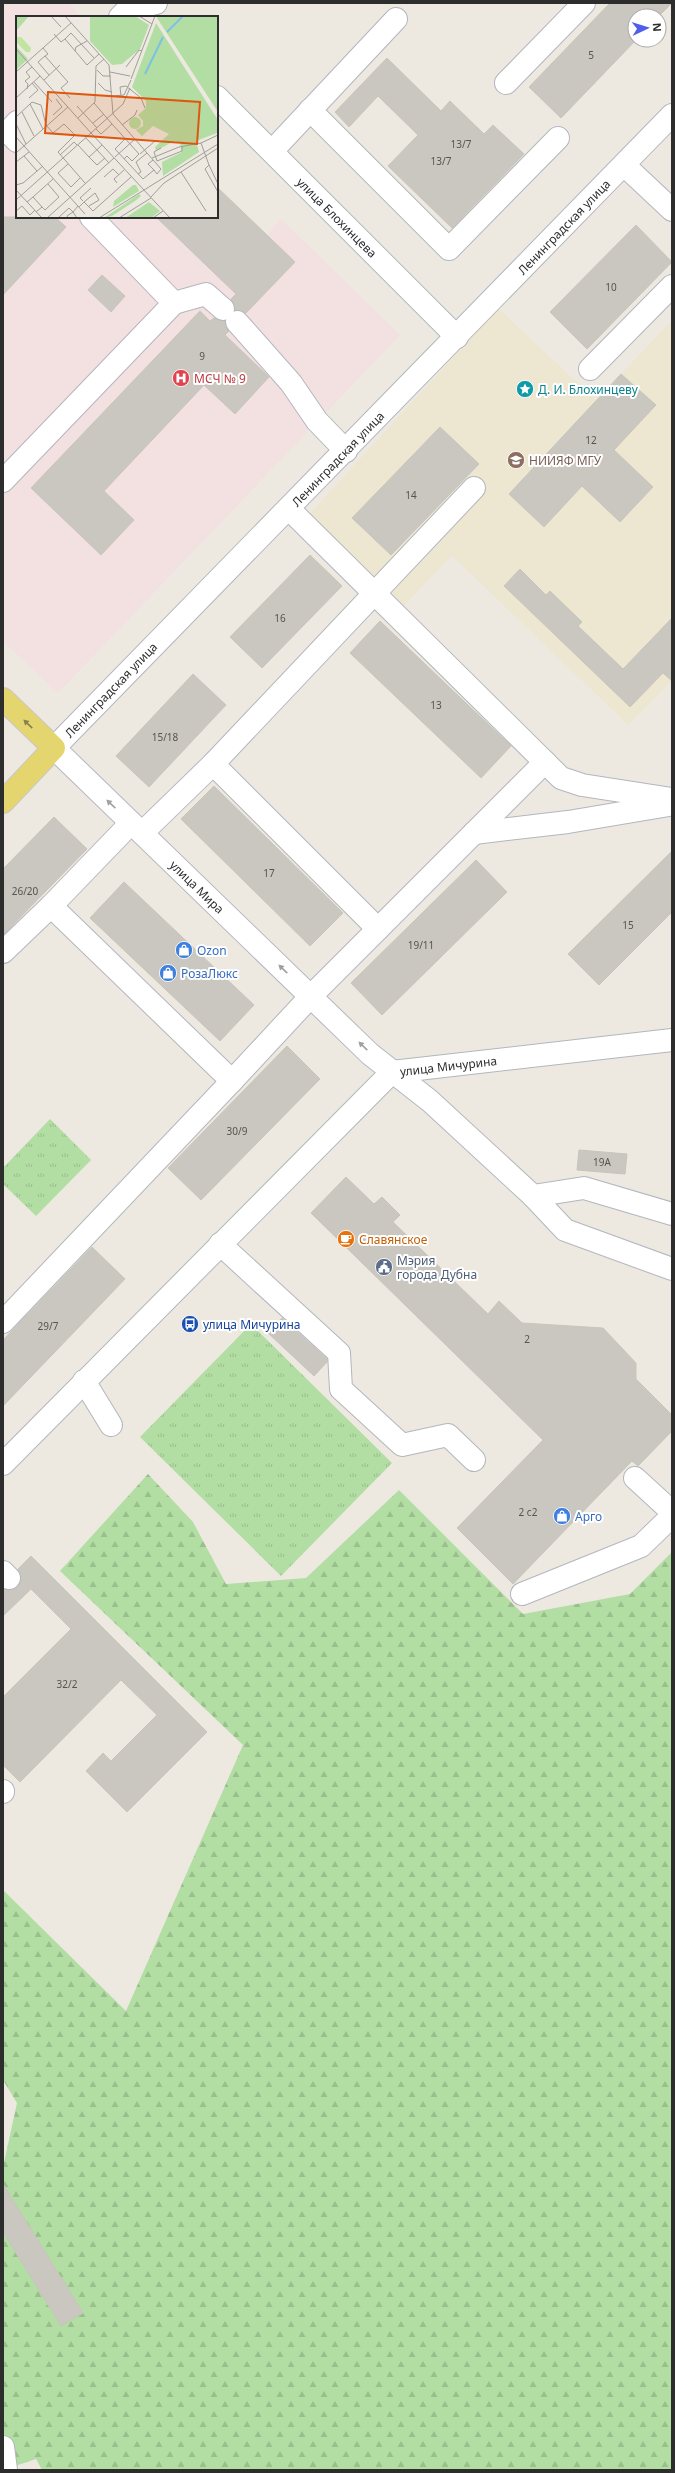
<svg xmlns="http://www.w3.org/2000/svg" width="675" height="2473" font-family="'Noto Sans',sans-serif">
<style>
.education{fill:#ede7d2}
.medical{fill:#f3e0e0}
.forest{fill:url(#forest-firs)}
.park{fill:url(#park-tufts)}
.building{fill:#c9c7bf;stroke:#c9c5ba}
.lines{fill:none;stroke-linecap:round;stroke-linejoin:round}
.minor-casing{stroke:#b4b6bf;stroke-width:24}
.major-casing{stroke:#c8c8c8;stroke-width:24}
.minor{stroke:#fff;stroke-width:22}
.major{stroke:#e5d56e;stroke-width:22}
.oneway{fill:#89814e}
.oneway2{fill:#a0a0a0}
.labels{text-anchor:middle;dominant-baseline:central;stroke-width:4;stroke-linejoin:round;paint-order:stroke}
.number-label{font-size:10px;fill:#545452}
.street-label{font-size:12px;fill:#2d2d2d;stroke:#fff}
.health-label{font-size:12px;fill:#be3a42;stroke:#fff;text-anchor:start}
.culture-label{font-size:12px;fill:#0d838f;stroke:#fff;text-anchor:start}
.education-label{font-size:12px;fill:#785e54;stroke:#fff;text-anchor:start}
.shop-label{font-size:12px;fill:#366cbe;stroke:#fff;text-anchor:start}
.food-label{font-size:12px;fill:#c56008;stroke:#fff;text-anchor:start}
.service-label{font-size:12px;fill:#4e5e75;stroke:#fff;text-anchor:start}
.transit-label{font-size:12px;fill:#164399;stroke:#fff;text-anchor:start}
.inset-river{fill:none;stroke:#7ec0e5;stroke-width:2}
.inset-road{fill:none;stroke:#a09e99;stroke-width:1}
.view{fill:#df570e;fill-opacity:0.15;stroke:#df570e;stroke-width:2}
.inset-edge{fill:none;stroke:#2d2d2d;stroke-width:2}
</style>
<defs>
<pattern id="forest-firs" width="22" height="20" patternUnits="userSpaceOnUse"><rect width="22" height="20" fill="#b2dea3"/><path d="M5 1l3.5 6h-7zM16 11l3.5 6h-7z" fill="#99bf8d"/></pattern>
<pattern id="park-tufts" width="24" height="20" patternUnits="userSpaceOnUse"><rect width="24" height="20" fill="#b2dea3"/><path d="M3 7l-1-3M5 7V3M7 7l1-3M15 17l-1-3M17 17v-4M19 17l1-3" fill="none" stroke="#99bf8d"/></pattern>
</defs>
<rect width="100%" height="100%" fill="#ede9e1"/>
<path class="education" d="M498 308 596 400 672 320V681L628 725 452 556 400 610 305 519Z"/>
<path class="medical" d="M3 3H68L82 17H17V217H217L267 235 281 219 400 335 58 693 3 641Z"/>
<path class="forest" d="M148 1474 193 1522 226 1584 306 1578 399 1490 523 1614 630 1594 672 1552V2470H42L36 2459 3 2470V2167L17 2103 3 2080V1890L126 2011 243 1745 60 1571Z"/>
<path class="park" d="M50 1119 91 1160 36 1216 3 1184V1168Z
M251 1324 392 1463 281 1576 140 1437Z"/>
<path class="building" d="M610 3H672L659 16H635L636 40 561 118 529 87Z
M387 58 441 111 450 101 484 134 493 125 524 154 452 228 388 166 418 135 378 96 349 127 335 112Z
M217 187 295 262 246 313 235 310 231 299 236 294 156 217H217Z
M3 217H55L66 227 3 295Z
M636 225 672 262 587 349 550 312Z
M102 275 125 296 111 312 88 290Z
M200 311 210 321 214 318 225 321 229 331 225 335 269 377 235 414 204 385 104 491 134 520 101 555 31 488Z
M621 374 656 405 614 450 653 487 620 522 582 486 544 527 509 494Z
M440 427 479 464 391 555 352 518Z
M310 555 342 586 262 668 230 637Z
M520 569 546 595 550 591 582 622 578 626 623 669 672 618V681L663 673 630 707 504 586Z
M380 621 511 746 481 778 350 653Z
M193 674 226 705 149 787 116 756Z
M214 786 343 913 310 946 181 819Z
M54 817 87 849 3 935V869Z
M672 851V912L599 985 568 954Z
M476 860 507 892 382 1015 351 983Z
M124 882 254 1005 220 1041 90 918Z
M287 1046 320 1079 201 1200 168 1168Z
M579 1150 627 1154 625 1174 577 1170Z
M346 1177 374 1204 382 1197 400 1215 393 1222 488 1314 499 1301 522 1323 603 1328 636 1363V1379L672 1415V1431L638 1466 632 1461 513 1584 457 1528 543 1440 311 1213Z
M92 1247 125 1279 3 1406V1340Z
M282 1318 327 1359V1362L314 1376 268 1333Z
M31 1556 207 1732 127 1812 86 1771 103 1753 111 1761 157 1715 121 1680 20 1782 3 1765V1697L71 1629 31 1589 3 1616V1589L12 1590 18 1587 21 1575 18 1569Z
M3 2184 83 2313 61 2326 3 2232Z"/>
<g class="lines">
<defs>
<g id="minor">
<path d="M120 17 127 10 156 3"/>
<path d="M506 83 584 3"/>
<path id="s1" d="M217 97 457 337"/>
<path d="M310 110 449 249 558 138"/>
<path id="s2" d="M672 115 54 748 370 1054 430 1101 533 1196 565 1230 672 1269"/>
<path d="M17 122 8 132 17 141"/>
<path d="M273 150 396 19"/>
<path d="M624 165 672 210"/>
<path d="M174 303 206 294 223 309"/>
<path d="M237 322 291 383 317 421 346 451"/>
<path d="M590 369 672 286"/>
<path d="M3 481 174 303 91 217"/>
<path d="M289 509 561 778 582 785 672 799"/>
<path d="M213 764 378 929"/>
<path d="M142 833 213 764 474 488"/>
<path d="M474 833 568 822 669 805"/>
<path d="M3 952 51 906"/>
<path d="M232 1081 311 996 545 762"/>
<path d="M533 1196 584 1188 672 1214"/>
<path d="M220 1244 339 1353 341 1389 402 1445 448 1435 474 1460"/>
<path d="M3 1322 232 1081 51 906 131 823"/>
<path d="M84 1381 111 1425"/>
<path id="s3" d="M3 1464 392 1072 672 1040"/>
<path d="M635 1478 672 1512"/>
<path d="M3 1572 9 1578"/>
<path d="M522 1594 641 1546 672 1516"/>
<path d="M3 1791V1792"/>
<path d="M3 2447 6 2470"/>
</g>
<path id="major" d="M3 699 54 748 3 802"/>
</defs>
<use href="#minor" class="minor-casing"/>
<use href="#major" class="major-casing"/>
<use href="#minor" class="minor"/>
<use href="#major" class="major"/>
</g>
<defs><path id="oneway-solid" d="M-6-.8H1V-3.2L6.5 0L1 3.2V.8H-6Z"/></defs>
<use class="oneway" href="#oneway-solid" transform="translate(28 724) rotate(-136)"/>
<g class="oneway2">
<use href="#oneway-solid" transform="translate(111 804) rotate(-137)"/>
<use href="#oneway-solid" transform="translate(283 969) rotate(-136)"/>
<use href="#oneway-solid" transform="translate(363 1046) rotate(-136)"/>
</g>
<defs>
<symbol id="hospital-disc" viewBox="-11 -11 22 22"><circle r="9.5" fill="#e0444e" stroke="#fff"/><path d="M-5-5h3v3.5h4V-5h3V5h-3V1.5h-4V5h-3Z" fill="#fff"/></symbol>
<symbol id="sight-disc" viewBox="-11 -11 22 22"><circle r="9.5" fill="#0f9aa8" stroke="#fff"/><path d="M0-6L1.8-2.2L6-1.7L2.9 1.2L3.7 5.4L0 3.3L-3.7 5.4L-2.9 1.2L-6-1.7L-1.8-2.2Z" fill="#fff"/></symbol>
<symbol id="university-disc" viewBox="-11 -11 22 22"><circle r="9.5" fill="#8d6e63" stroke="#fff"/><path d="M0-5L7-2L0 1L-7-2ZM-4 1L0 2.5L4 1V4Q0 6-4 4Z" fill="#fff"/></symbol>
<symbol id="shop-disc" viewBox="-11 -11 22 22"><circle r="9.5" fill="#3f7fe0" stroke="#fff"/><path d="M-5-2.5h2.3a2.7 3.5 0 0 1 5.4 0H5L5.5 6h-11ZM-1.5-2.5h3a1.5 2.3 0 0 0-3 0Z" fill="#fff"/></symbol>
<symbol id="cafe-disc" viewBox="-11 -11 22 22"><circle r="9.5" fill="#e8710a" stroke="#fff"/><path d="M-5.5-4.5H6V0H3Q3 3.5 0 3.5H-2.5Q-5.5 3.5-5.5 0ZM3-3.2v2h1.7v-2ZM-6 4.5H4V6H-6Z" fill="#fff"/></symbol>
<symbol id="civic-disc" viewBox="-11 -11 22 22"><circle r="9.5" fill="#5c6f8a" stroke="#fff"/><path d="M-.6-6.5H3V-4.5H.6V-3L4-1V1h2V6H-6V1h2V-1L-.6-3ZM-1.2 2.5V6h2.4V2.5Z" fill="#fff"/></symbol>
<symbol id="bus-disc" viewBox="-11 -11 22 22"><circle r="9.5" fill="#1a4fb4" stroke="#fff"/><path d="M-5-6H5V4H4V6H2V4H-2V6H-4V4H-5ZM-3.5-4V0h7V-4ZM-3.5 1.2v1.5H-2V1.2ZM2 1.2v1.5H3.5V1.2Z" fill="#fff"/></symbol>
</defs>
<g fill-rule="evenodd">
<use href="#hospital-disc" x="171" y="368" width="20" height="20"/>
<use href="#sight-disc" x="515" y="379" width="20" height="20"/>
<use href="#university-disc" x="506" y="450" width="20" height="20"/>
<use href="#shop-disc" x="174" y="940" width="20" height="20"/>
<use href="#shop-disc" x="158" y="963" width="20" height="20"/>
<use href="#cafe-disc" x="336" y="1229" width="20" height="20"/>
<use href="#civic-disc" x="374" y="1257" width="20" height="20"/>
<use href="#bus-disc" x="180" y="1314" width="20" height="20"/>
<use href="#shop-disc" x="552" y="1506" width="20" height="20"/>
</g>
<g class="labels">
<g class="number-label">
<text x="591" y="55">5</text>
<text x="461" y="144">13/7</text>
<text x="441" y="161">13/7</text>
<text x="611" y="287">10</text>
<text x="202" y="356">9</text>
<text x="591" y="440">12</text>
<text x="411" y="495">14</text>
<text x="280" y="618">16</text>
<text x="436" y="705">13</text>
<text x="165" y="737">15/18</text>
<text x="269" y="873">17</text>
<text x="25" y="891">26/20</text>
<text x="628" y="925">15</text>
<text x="421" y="945">19/11</text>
<text x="237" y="1131">30/9</text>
<text x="602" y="1162">19А</text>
<text x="48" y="1326">29/7</text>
<text x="527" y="1339">2</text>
<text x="528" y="1512">2 с2</text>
<text x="67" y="1684">32/2</text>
</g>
<g class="street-label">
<text stroke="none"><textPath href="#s1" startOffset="170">улица Блохинцева</textPath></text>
<text transform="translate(564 227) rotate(-46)">Ленинградская улица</text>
<text transform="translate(338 459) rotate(-46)">Ленинградская улица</text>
<text transform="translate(111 690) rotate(-46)">Ленинградская улица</text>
<text stroke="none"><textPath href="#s2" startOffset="1084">улица Мира</textPath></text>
<text stroke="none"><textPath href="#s3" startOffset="609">улица Мичурина</textPath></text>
</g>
<g class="health-label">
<text x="194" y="378">МСЧ № 9</text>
</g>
<g class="culture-label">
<text x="538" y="389">Д. И. Блохинцеву</text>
</g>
<g class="education-label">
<text x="529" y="460">НИИЯФ МГУ</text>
</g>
<g class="shop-label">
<text x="197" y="950">Ozon</text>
<text x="181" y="973">РозаЛюкс</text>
<text x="575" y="1516">Арго</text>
</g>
<g class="food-label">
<text x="359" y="1239">Славянское</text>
</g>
<g class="service-label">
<text x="397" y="1260">Мэрия<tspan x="397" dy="14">города Дубна</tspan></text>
</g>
<g class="transit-label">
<text x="203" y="1324">улица Мичурина</text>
</g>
</g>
<g transform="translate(16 16)">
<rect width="202" height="202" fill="#ede9e1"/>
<path d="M74 0H119L133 9 124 33 106 48 96 49 74 25ZM142 0H202V96L141 2ZM140 7 202 104 201 117 180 125 183 136 147 160 146 146 166 136 164 127 158 125 140 135 139 131 153 118 137 110 126 120 120 114 127 110V105L122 99 130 92V85L116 71ZM117 169H120L123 175 97 191 98 185ZM123 178 125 180 119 185 96 200 88 202ZM133 186 144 195 135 202H109Z" fill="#b2dea3"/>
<path d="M0 0H13L0 15ZM0 30 12 43 0 54ZM113 107a6 6 0 1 1 12 0a6 6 0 1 1-12 0Z" fill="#b2dea3"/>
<path d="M0 21H5L15 32 14 36H10L0 26Z" fill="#c1e4a0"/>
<path class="inset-river" d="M151 16 167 0M129 58 147 21"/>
<path class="inset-road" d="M35 0 45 11M49 0 93 49 97 98 145 153 141 158 138 154M123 0 136 8M38 18 45 26 49 23 71 49 83 38M49 23 55 17 78 42M27 32 32 38 29 40 52 66 45 72 54 82M0 33 75 117 107 88 114 72M59 35 60 31 71 25M29 40 22 46 33 59M110 51 123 34 126 35M81 54 87 60H95M0 56 55 7M94 56 114 60M115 63 139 0M28 64 44 49M18 66 36 86M82 67 89 74 96 76M11 73 12 68 9 65 14 61 10 56 16 51M96 80 108 79 115 64M105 80 104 71 110 70 125 82 129 92M0 82 24 60M13 82 22 74 16 67M78 87 96 108M61 90 81 112M6 96 18 120M37 99 46 91 40 83M0 101 14 88M62 102 79 86 80 50 88 43M77 107 88 98M0 108 10 128M106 109 119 99 121 94M27 113 14 88 16 86 25 89 30 109 37 117 48 108 59 119 42 136 69 167M80 113 85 118 96 108 123 138 116 145 111 140 108 143M202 119 185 127 193 149 189 153 202 176M0 121 69 198M70 122 93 147M110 122 99 133 127 163 138 154 132 148 137 144M62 129 73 141 86 129M145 132 138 136 141 145 166 135V130M0 137 52 91M124 138 139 125M44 139 58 126 61 129M8 140 21 155M73 141 81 149 89 142M99 141 119 123M136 142 163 131 185 127M0 146 13 136M52 148 42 157 55 171 64 162M193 149 202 168M165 156 190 195M122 158 125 156 120 146 131 137M88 161 97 153 103 159M101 167 98 163 108 154M0 169 7 167 27 150M0 174 26 202M17 181 37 163M135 181 148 167 202 132M0 184 75 117 154 202M67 185 64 182 75 172M11 186 17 181 26 191 20 196M68 186 79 177 83 184 73 190M26 191 29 194 43 181 32 168M63 191 68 186 77 195 115 161M0 195 6 190 14 199 19 194M31 202 98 142M42 202 53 192 57 196 51 200 52 202M61 202 57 196 62 190M83 202 202 128M103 202 135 182M137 202 147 195"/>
<path class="view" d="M32 76 184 86 181 128 29 117Z"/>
<rect width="202" height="202" class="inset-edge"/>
</g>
<rect width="675" height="2473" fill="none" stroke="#2d2d2d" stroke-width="8"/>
<g transform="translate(647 28) rotate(86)"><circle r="19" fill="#ffffff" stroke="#ababab"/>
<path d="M0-3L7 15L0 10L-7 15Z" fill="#505feb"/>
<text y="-6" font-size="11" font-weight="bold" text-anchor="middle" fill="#2d2d2d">N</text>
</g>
</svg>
